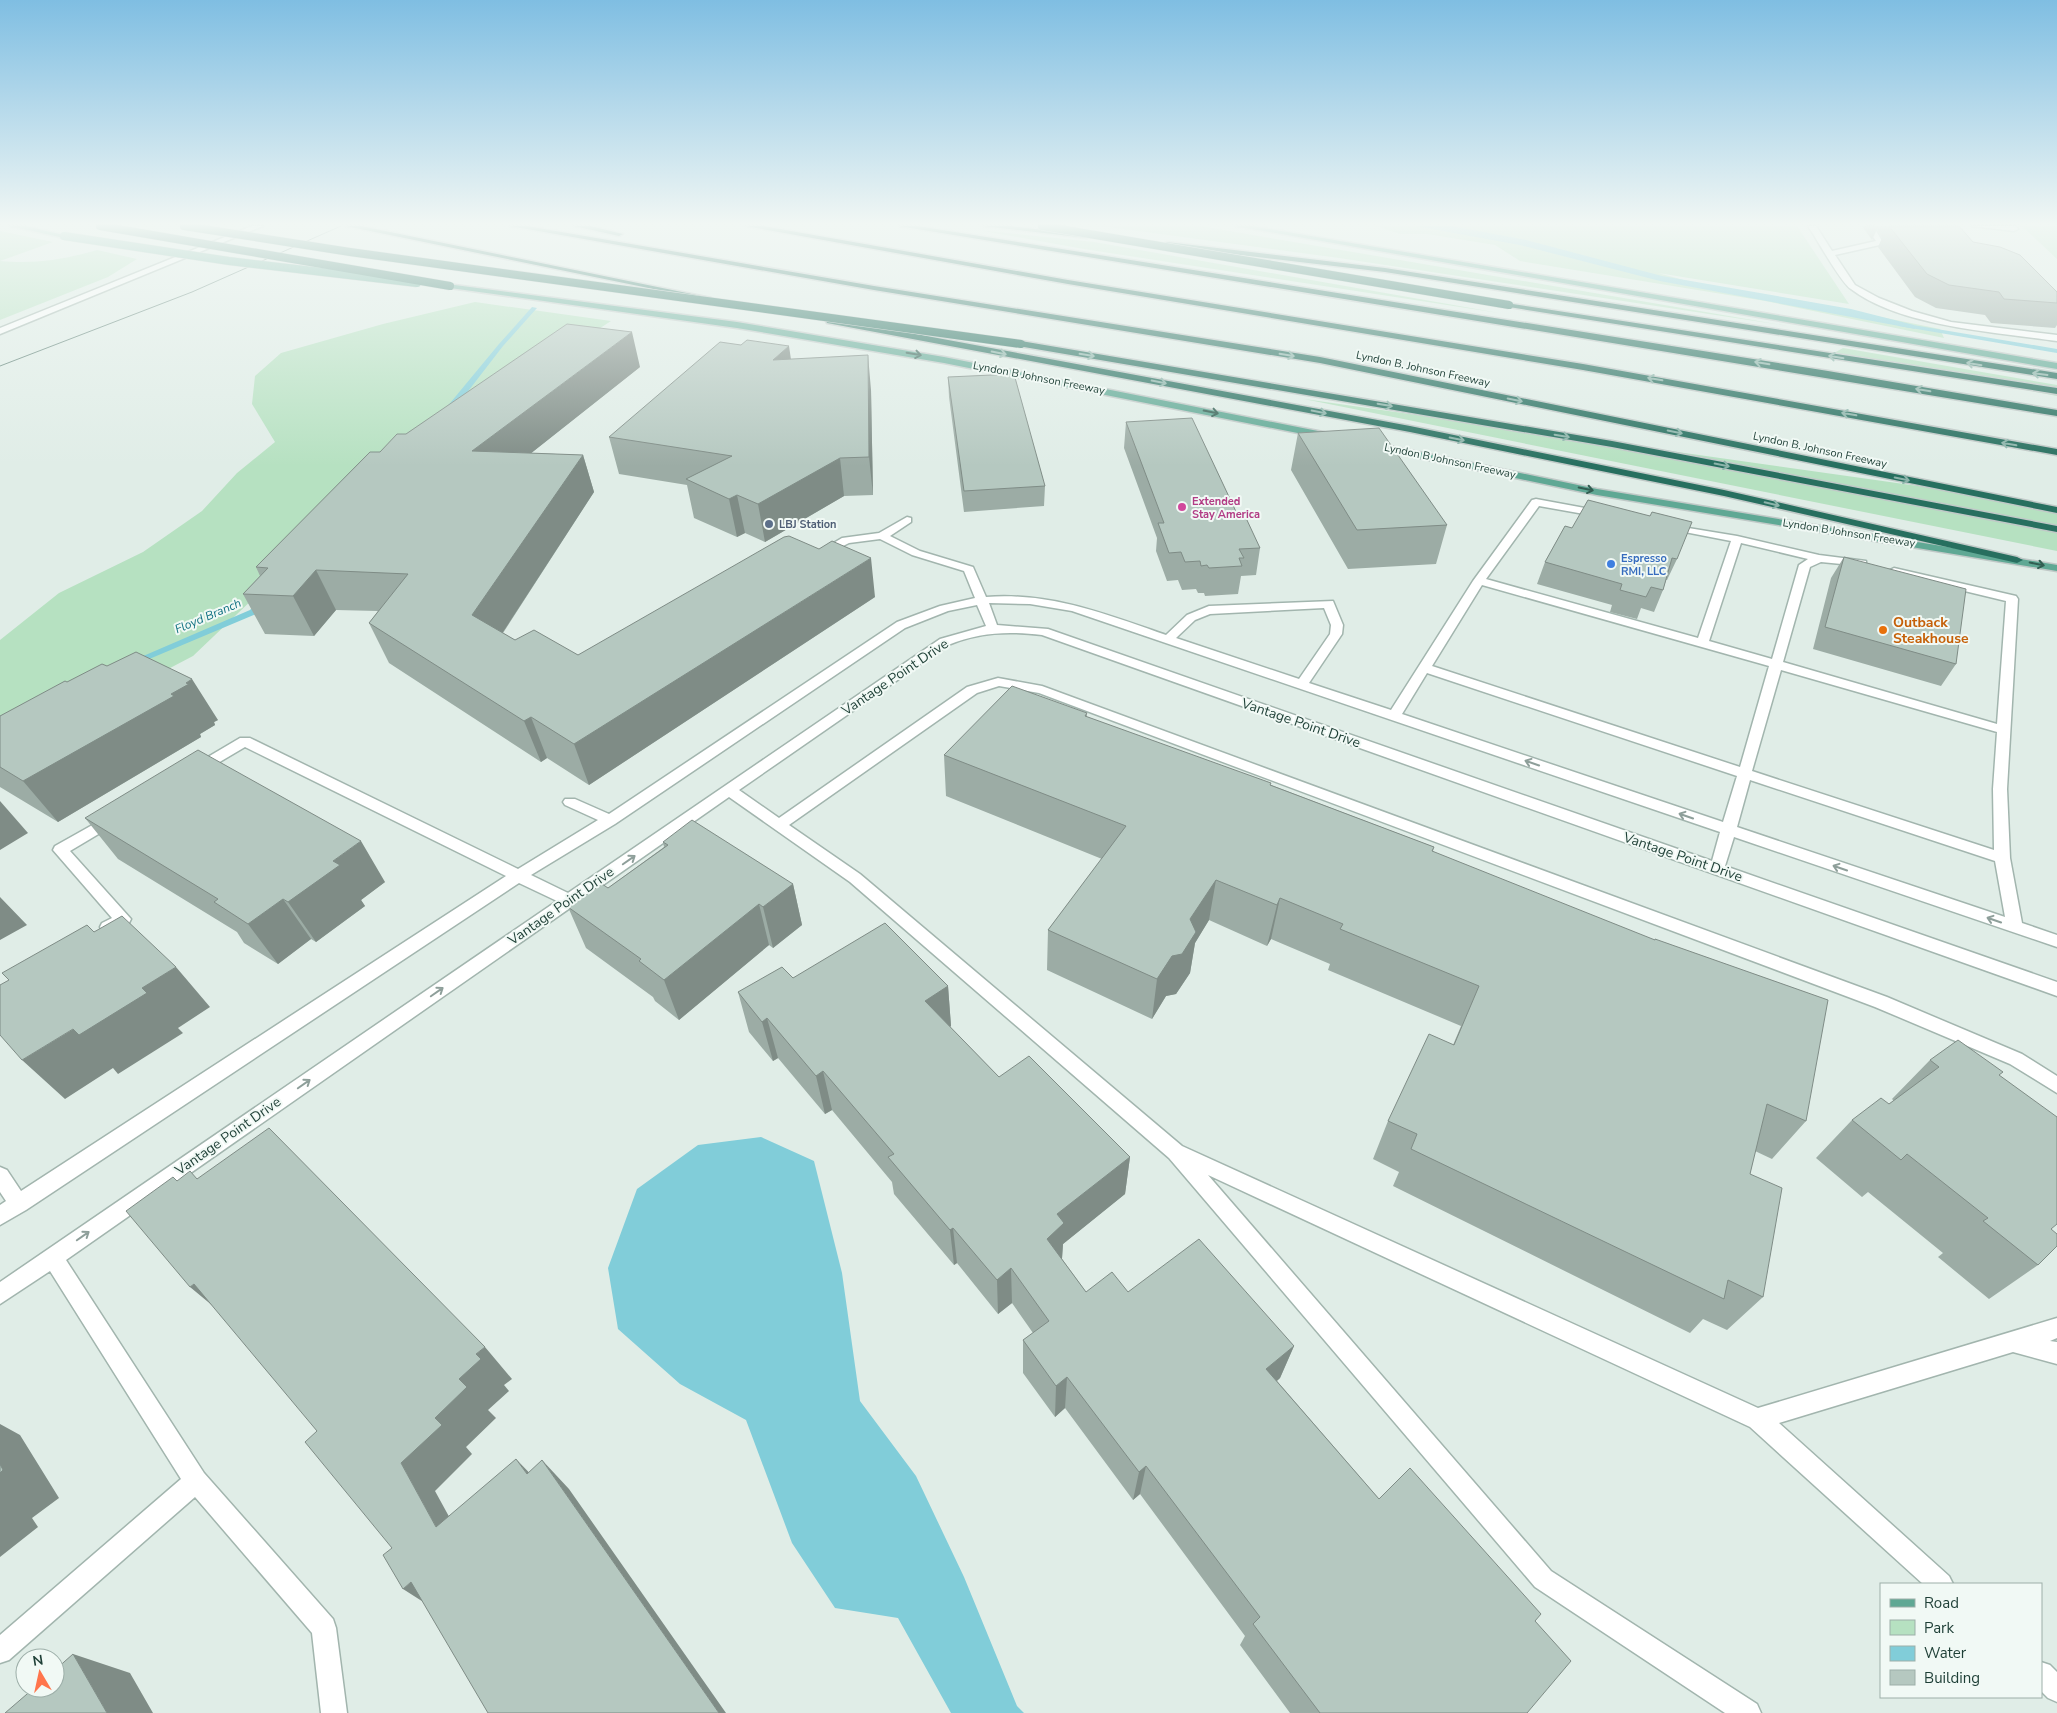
<svg xmlns="http://www.w3.org/2000/svg" width="2057" height="1713" font-family="'Nunito Sans',sans-serif">
<style>
.green{fill:#b6e1c1}
.water{fill:#81cdd9}
.lines{fill:none;stroke-linecap:round;stroke-linejoin:round}
.stream{fill:#81cdd9;fill-rule:evenodd}
.minor-casing{stroke:#a2b5ae;stroke-width:3}
.major-casing{stroke:#c0c9c7;stroke-width:3}
.highway-casing{stroke:#c0c9c7;stroke-width:3}
.minor{fill:#fff;fill-rule:evenodd}
.major{fill:#5fa894;fill-rule:evenodd}
.highway{fill:#276f5f;fill-rule:evenodd}
.tram{stroke:#597b71;stroke-width:1}
.major-bridge-casing{stroke:#c0c9c7;stroke-width:9;stroke-linecap:butt}
.highway-bridge-casing{stroke:#c0c9c7;stroke-width:9;stroke-linecap:butt}
.major-bridge{stroke:#5fa894;stroke-width:8}
.highway-bridge{stroke:#276f5f;stroke-width:8}
.wall{fill:#9caca5}
.shaded-wall{fill:#7f8c86}
.building{fill:#b5c8c0;stroke:#7f8c86}
.oneway{stroke:#8cb4aa}
.oneway2{stroke:#325e52}
.oneway3{stroke:#8e9f9a}
.hotel-dot{fill:#d1479c;stroke:#f1f9f5;stroke-width:2}
.service-dot{fill:#5c6f8a;stroke:#f1f9f5;stroke-width:2}
.shop-dot{fill:#3f7fe0;stroke:#f1f9f5;stroke-width:2}
.food-dot{fill:#e8710a;stroke:#f1f9f5;stroke-width:2}
.labels{text-anchor:middle;dominant-baseline:central;stroke-width:4;stroke-linejoin:round;paint-order:stroke}
.far-street-label{font-size:11px;fill:#1e3f36;stroke:#f1f9f5}
.far-hotel-label{font-size:11px;font-weight:bold;fill:#b23c85;stroke:#f1f9f5;text-anchor:start}
.far-service-label{font-size:11px;font-weight:bold;fill:#4e5e75;stroke:#f1f9f5;text-anchor:start}
.far-shop-label{font-size:11px;font-weight:bold;fill:#366cbe;stroke:#f1f9f5;text-anchor:start}
.far-water-label{font-size:12px;font-style:italic;fill:#117182;stroke:#f1f9f5}
.food-label{font-size:14px;font-weight:bold;fill:#c56008;stroke:#f1f9f5;text-anchor:start}
.street-label{font-size:14px;fill:#1e3f36;stroke:#f1f9f5}
</style>
<rect width="100%" height="100%" fill="#e0ede7"/>
<path class="green" d="M1101 226H1200L1788 326 1339 258Z
M1376 226H1797L1849 304 1658 273 1717 289 1793 299 1940 329 1944 338 1765 301 1520 261 1495 245 1427 234H1400Z
M2022 226H2057V259Z
M978 230 1094 242 1499 313 1084 249Z
M0 231 53 242 0 261Z
M97 250 137 259 108 277 0 320V261C36 264 62 260 97 250Z
M475 302 611 321 400 459 193 656 0 757V640L59 593 143 552 202 511 237 473 275 442 252 404 255 376 281 353 383 324Z
M1843 348 2057 385V396L1834 353Z
M1304 399 1918 486 2057 510V551Z"/>
<path class="water" d="M1415 226H1452L1526 240 1662 276 1851 309 1914 325 1915 329 1660 281 1520 245Z
M761 1137 814 1161 842 1273 860 1401 916 1476 964 1577 1017 1706 1024 1713H951L898 1618 835 1608 792 1543 746 1420 680 1384 618 1329 608 1268 637 1189 698 1145Z"/>
<g class="lines">
<path class="stream" d="M532 307 537 308 503 346 452 412H446V408L499 344Z
M1901 323 2057 349V353L1899 326V324Z
M263 598 267 601 256 614 135 665 132 666 127 663 250 610 260 599Z"/>
<defs>
<path id="minor" d="M252 226H263L0 334V328Z
M1808 226H1816L1832 251 1876 241 1866 227 1873 226 1884 244 1835 255 1855 285 1879 298 1912 311 1951 322 2057 335V341C1996 332 1901 327 1851 289 1841 283 1817 239 1808 226Z
M1972 226H2015L2018 229 2014 231Z
M1536 499 1601 511 1606 514 1601 517 1539 506 1486 579 1698 638 1731 541 1664 528V524L1737 536 1819 555 1866 561V565L1862 566 1821 562 1810 567 1783 662 1997 724 2006 601 1890 573 1888 571 1894 568 2016 596 2018 599 2007 789 2010 858 2022 923 2057 935V947L1734 837 1725 866 2057 982V996L1042 635C1008 631 980 632 948 645L739 790 779 818 967 687 998 678 1042 686 1887 997 2022 1054 2057 1076V1093L2010 1064 1875 1007 1039 693 999 686 977 693 789 825 860 874 1182 1146 1758 1408 2057 1318V1338L2050 1341 2057 1342V1364L2013 1352 1779 1423 1949 1576 1953 1584H1923L1750 1427 1208 1175 1551 1571 1757 1704 1761 1713H1725L1535 1587 1169 1158 850 882 729 797 66 1260 204 1473 333 1619 336 1628 347 1713H321L312 1633 195 1497 9 1660 0 1663V1635L181 1479 50 1271 0 1304V1282L557 901 519 883 26 1210 0 1225V1205L6 1201 0 1192V1167L7 1170 21 1191 506 876 245 747 201 773H191L189 770 191 767 240 738H250L518 869 598 820 565 805 563 802 565 799H575L609 814 897 622 940 606 975 598 964 571 912 555 880 539 849 543 821 557 815 554 842 538 879 533 907 517 911 518V522L890 536 920 551 973 567 986 597C1050 592 1106 614 1166 635L1187 615 1209 606 1333 601 1343 625 1342 634 1309 683 1391 710 1473 581 1532 500ZM1741 543 1808 559 1799 565 1772 659 1709 641ZM1482 585 1769 666 1740 767 1432 666ZM989 603 1030 604 1072 611 1720 832 1712 861 1048 629 997 625ZM977 605 986 626 940 639 568 893 531 875 615 824 905 628 948 611ZM1324 608 1331 625 1330 634 1299 679 1176 638 1195 620 1210 614ZM1781 670 1997 732 1993 789 1994 850 1752 771ZM1427 673 1737 776 1723 822 1402 714ZM1750 780 1995 861 2005 917 1737 827Z
M112 814 117 815 119 819 117 823 70 851 131 919 129 923 108 933 102 931 100 927 102 923 112 918 53 850 55 846Z
M2041 1662 2050 1665 2057 1672V1702L2048 1698 2041 1691Z"/>
<path id="major" d="M10 226H25L68 236 64 238Z
M1235 226H1252L2057 363V369Z
M447 284 737 322 944 357 1328 433 1333 436 1328 439 944 363 737 328 450 288H447Z
M1375 443 1597 489 2057 565V571L1597 495 1371 448V444Z"/>
<path id="highway" d="M346 226H361L711 298 707 300Z
M510 226H527L874 286 1320 357 2057 507V513L1320 363 874 290Z
M574 226H590L623 234 619 236Z
M746 226H763L1068 280 1583 364 2057 449V455L1583 370 1068 284Z
M899 226H917L1828 371 2057 410V416Z
M983 226H1010L1091 236 1087 238Z
M1167 242 1385 268 2057 373V379L1385 272 1164 246 1163 244Z
M1506 303 2057 388V394L1509 307 1505 305Z
M830 318 1410 426 1724 490 2017 557 2023 560 2017 563 1724 496 1410 432 827 323 826 321Z
M1021 341 1612 441 2057 526V532L1612 447 1018 346V342Z"/>
</defs>
<use href="#minor" class="minor-casing"/>
<use href="#major" class="major-casing"/>
<use href="#highway" class="highway-casing"/>
<use href="#minor" class="minor"/>
<use href="#major" class="major"/>
<use href="#highway" class="highway"/>
<path class="tram" d="M0 366 192 292 341 226"/>
<defs>
<path id="major-bridge" d="M64 236 229 261 417 283"/>
<path id="highway-bridge" d="M100 226 450 286
M184 226 350 252 1021 344
M1042 226 1509 305"/>
</defs>
<use href="#major-bridge" class="major-bridge-casing"/>
<use href="#highway-bridge" class="highway-bridge-casing"/>
<use href="#major-bridge" class="major-bridge"/>
<use href="#highway-bridge" class="highway-bridge"/>
</g>
<path class="wall" d="M1859 226H1959L1973 242 2057 292V325L2055 328 1991 323 1985 315 1936 308 1915 297 1878 247 1882 238 1877 229 1872 240 1862 226Z
M791 359 871 390 873 495 844 496 765 542 745 533 737 537 694 518 687 485 619 474 609 437Z
M640 367 531 453 583 455 594 492 503 633 515 640 578 655 875 597 589 785 547 758 541 762 389 663 369 623 378 611 336 610 314 636 265 634 243 594 260 576 256 567 380 452 406 434Z
M948 377 1045 486 1044 506 964 512 949 397Z
M1126 422 1239 518 1260 548 1256 575 1241 576 1238 594 1205 596 1204 593H1198L1196 589 1182 590 1178 580 1167 581 1156 551 1157 538 1124 448Z
M1298 433 1447 525 1436 564 1348 569 1291 470Z
M1565 526 1677 559 1667 580H1666L1663 590 1654 612 1641 608 1637 619 1610 612 1612 605 1537 584 1545 562Z
M1844 557 1956 664 1941 686 1813 649 1831 578Z
M67 682 218 720 214 722 215 725 200 734 201 737 58 822 0 787V716Z
M1087 713V717L1271 785 1434 847 1433 851 1806 1121 1772 1159 1755 1151 1750 1174 1763 1297 1727 1330 1703 1319 1690 1333 1393 1186 1399 1172 1373 1159 1388 1121 1453 1045 1461 1026 1328 970 1330 964 1271 939 1267 946 1209 920 1195 943 1190 973 1176 994 1166 996 1152 1019 1047 970 1048 930 1102 859 946 796 944 755Z
M85 818 385 882 361 900 365 906 316 942 311 939 278 964 244 943 237 932 118 859Z
M663 842 793 884 802 925 773 948 769 945 679 1020 655 1001 653 997 586 948 568 907 608 888 664 847Z
M793 978 948 986 951 1026 950 1027 999 1077 1130 1157 1125 1194 1063 1244 1062 1259 1086 1292H1128L1294 1346 1280 1378 1277 1381 1379 1499 1535 1621 1527 1713H1290L1240 1645 1245 1636 1140 1494 1133 1500 1065 1408 1055 1417 1023 1373V1340L1033 1333 1012 1303 998 1314 957 1263 954 1265 894 1194 892 1182 832 1110 825 1114 778 1058 773 1061 749 1032 738 992Z
M1930 1060 1999 1075 2051 1229 2038 1265 1989 1299 1938 1257 1943 1253 1868 1192 1862 1197 1816 1158 1852 1120 1889 1104 1894 1101 1892 1099Z"/>
<path class="shaded-wall" d="M632 332 640 367 486 489 472 451Z
M789 346 794 380 773 360Z
M868 355 871 390 873 495 869 457Z
M583 455 594 492 488 655 472 615Z
M840 458 844 496 765 542 758 504Z
M737 495 745 533 737 537 729 499Z
M871 558 875 597 589 785 574 744Z
M316 570 336 610 314 636 293 596Z
M192 679 218 720 214 722 215 725 200 734 201 737 58 822 23 781 171 694 186 683Z
M531 717 547 758 541 762 524 721Z
M0 801 28 833 0 850Z
M361 841 385 882 361 900 365 906 316 942 288 902 333 861Z
M1216 880 1209 920 1195 943 1190 973 1176 994 1166 996 1152 1019 1157 979 1190 919Z
M793 884 802 925 773 948 763 907Z
M0 897 27 925 0 940Z
M1280 898 1271 939 1267 946 1277 905Z
M283 899 311 939 278 964 248 924Z
M759 904 769 945 679 1020 664 980Z
M176 967 210 1007 178 1028 183 1033 118 1074 113 1068 65 1099 22 1060Z
M948 986 951 1026 929 1041 925 1001Z
M767 1018 778 1058 773 1061 762 1022Z
M823 1071 832 1110 825 1114 816 1076Z
M1130 1157 1125 1194 1063 1244 1062 1258 1047 1274V1239L1057 1214Z
M953 1228 957 1263 954 1265 950 1230Z
M1011 1268 1012 1303 998 1314 997 1280Z
M194 1284 231 1321 190 1287Z
M1294 1346 1280 1378 1254 1400 1266 1369Z
M485 1347 512 1379 504 1385 509 1391 488 1410 496 1418 466 1447 472 1454 435 1491 469 1553 436 1527 401 1463 435 1418 459 1379 476 1354Z
M1067 1377 1065 1408 1055 1417 1056 1386Z
M0 1424 20 1435 59 1498 32 1518 38 1527 0 1557Z
M516 1459 543 1487 527 1474Z
M542 1460 569 1489 726 1713H719Z
M1146 1466 1140 1494 1133 1500 1139 1472Z
M411 1582 439 1612 403 1589Z
M73 1654 130 1673 153 1713H107Z"/>
<path class="building" d="M1889 226H1959L1973 242 2000 247 2020 255 2057 292V303L2004 299 1999 292 1949 285 1927 274Z
M567 324 632 332 472 451 583 455 472 615 515 640 534 630 578 655 784 537 789 536 819 549 832 541 871 558 574 744 531 717 524 721 369 623 408 574 316 570 293 596 243 594 268 568 256 567 370 452H380L397 434H406Z
M747 340 789 346 773 360 868 355 869 457 840 458 758 504 737 495 729 499 686 479 732 456 609 437 720 342 741 345Z
M1014 374 1045 486 964 491 948 377Z
M1192 418 1239 518H1246L1260 548 1239 549 1244 558H1239L1242 566 1209 568 1207 565 1201 566 1200 561 1185 562 1181 552 1169 553 1158 523H1164L1126 422Z
M1379 428 1447 525 1357 530 1298 433Z
M1588 500 1650 516 1652 512 1692 522 1677 559 1672 558 1663 590 1651 587 1646 597 1620 590 1622 584 1545 562 1565 526 1572 528Z
M1844 557 1966 589 1956 664 1825 627Z
M136 652 192 679 186 683 189 684 171 694 174 696 23 781 0 767V716L65 681 67 682 102 664 107 666Z
M1012 686 1087 713 1085 716 1271 783 1270 785 1434 847 1432 851 1655 940V939L1828 1000 1806 1121 1767 1104 1750 1174 1782 1188 1763 1297 1728 1280 1724 1299 1411 1149 1417 1134 1388 1121 1429 1034 1454 1045 1479 986 1340 929 1343 924 1280 898 1277 905 1216 880 1190 919 1196 932 1182 954 1172 956 1157 979 1048 930 1126 826 944 755Z
M198 750 361 841 333 861 340 865 288 902 283 899 248 924 214 902 218 899 85 818Z
M692 820 793 884 763 907 759 904 664 980 639 961 641 959 568 907 602 884 608 888 668 845 663 842Z
M122 916 176 967 142 988 147 993 79 1035 73 1029 22 1060 0 1035V985L9 980 2 973 87 925 94 932Z
M885 923 948 986 925 1001 999 1077 1029 1056 1130 1157 1057 1214 1064 1223 1047 1239 1086 1292 1112 1272 1128 1292 1199 1239 1294 1346 1266 1369 1379 1499 1410 1468 1541 1614 1535 1621 1571 1661 1527 1713H1320L1253 1624 1260 1617 1146 1466 1139 1472 1067 1377 1056 1386 1023 1340 1049 1321 1011 1268 997 1280 953 1228 950 1230 888 1157 894 1154 823 1071 816 1076 767 1018 762 1022 738 992 782 967 793 978Z
M1958 1040 2003 1072 1999 1075 2057 1117V1224L2051 1229 2057 1234V1246L2038 1265 1983 1221 1988 1218 1907 1154 1901 1160 1852 1120 1881 1098 1889 1104 1939 1067 1930 1060Z
M269 1128 485 1347 476 1354 481 1359 459 1379 467 1387 435 1418 442 1425 401 1463 436 1527 516 1459 527 1474 542 1460 719 1713H488L411 1582 403 1589 383 1555 392 1548 305 1442 317 1431 194 1284 190 1287 126 1211 173 1177 177 1181 190 1171 197 1179Z
M0 1464 3 1470 0 1473Z
M73 1654 107 1713H5L34 1688H55V1670Z"/>
<defs><path id="oneway-shaft" d="M-6 0H5M1.5-3L5.5 0L1.5 3" fill="none" stroke-width="1.6" stroke-linecap="round" stroke-linejoin="round" transform="scale(1.25)"/></defs>
<g class="oneway">
<use href="#oneway-shaft" transform="translate(999 353) rotate(11)"/>
<use href="#oneway-shaft" transform="translate(1087 355) rotate(9)"/>
<use href="#oneway-shaft" transform="translate(1287 355) rotate(9)"/>
<use href="#oneway-shaft" transform="translate(1836 357) rotate(-171)"/>
<use href="#oneway-shaft" transform="translate(1762 363) rotate(-171)"/>
<use href="#oneway-shaft" transform="translate(1974 364) rotate(-171)"/>
<use href="#oneway-shaft" transform="translate(2040 374) rotate(-173)"/>
<use href="#oneway-shaft" transform="translate(1655 379) rotate(-170)"/>
<use href="#oneway-shaft" transform="translate(1159 382) rotate(11)"/>
<use href="#oneway-shaft" transform="translate(1923 390) rotate(-170)"/>
<use href="#oneway-shaft" transform="translate(1515 400) rotate(12)"/>
<use href="#oneway-shaft" transform="translate(1385 405) rotate(10)"/>
<use href="#oneway-shaft" transform="translate(1319 412) rotate(11)"/>
<use href="#oneway-shaft" transform="translate(1849 414) rotate(-170)"/>
<use href="#oneway-shaft" transform="translate(1675 432) rotate(12)"/>
<use href="#oneway-shaft" transform="translate(1562 436) rotate(10)"/>
<use href="#oneway-shaft" transform="translate(1457 439) rotate(11)"/>
<use href="#oneway-shaft" transform="translate(2009 444) rotate(-170)"/>
<use href="#oneway-shaft" transform="translate(1722 465) rotate(11)"/>
<use href="#oneway-shaft" transform="translate(1902 479) rotate(12)"/>
<use href="#oneway-shaft" transform="translate(1772 504) rotate(13)"/>
</g>
<g class="oneway2">
<use href="#oneway-shaft" transform="translate(914 354) rotate(10)"/>
<use href="#oneway-shaft" transform="translate(1211 412) rotate(11)"/>
<use href="#oneway-shaft" transform="translate(1586 489) rotate(12)"/>
<use href="#oneway-shaft" transform="translate(2037 564) rotate(12)"/>
</g>
<g class="oneway3">
<use href="#oneway-shaft" transform="translate(1532 763) rotate(-161)"/>
<use href="#oneway-shaft" transform="translate(1686 816) rotate(-161)"/>
<use href="#oneway-shaft" transform="translate(629 860) rotate(-35)"/>
<use href="#oneway-shaft" transform="translate(1840 868) rotate(-161)"/>
<use href="#oneway-shaft" transform="translate(1994 920) rotate(-161)"/>
<use href="#oneway-shaft" transform="translate(437 992) rotate(-35)"/>
<use href="#oneway-shaft" transform="translate(304 1084) rotate(-35)"/>
<use href="#oneway-shaft" transform="translate(83 1236) rotate(-35)"/>
</g>
<linearGradient id="sky" x2="0" y2="1"><stop stop-color="#7fbee2"/><stop offset="0.48" stop-color="#f1f7f4"/><stop offset="1" stop-color="#f1f7f4" stop-opacity="0"/></linearGradient>
<rect width="2057" height="466" fill="url(#sky)"/>
<circle class="hotel-dot" cx="1182" cy="507" r="5"/>
<circle class="service-dot" cx="769" cy="524" r="5"/>
<circle class="shop-dot" cx="1611" cy="564" r="5"/>
<circle class="food-dot" cx="1883" cy="630" r="5"/>
<g class="labels">
<g class="far-street-label">
<text transform="translate(1423 369) rotate(12)">Lyndon B. Johnson Freeway</text>
<text transform="translate(1039 378) rotate(11)">Lyndon B Johnson Freeway</text>
<text transform="translate(1820 450) rotate(12)">Lyndon B. Johnson Freeway</text>
<text transform="translate(1450 461) rotate(12)">Lyndon B Johnson Freeway</text>
<text transform="translate(1849 533) rotate(9)">Lyndon B Johnson Freeway</text>
</g>
<g class="far-hotel-label">
<text x="1192" y="501">Extended<tspan x="1192" dy="13">Stay America</tspan></text>
</g>
<g class="far-service-label">
<text x="779" y="524">LBJ Station</text>
</g>
<g class="far-shop-label">
<text x="1621" y="558">Espresso<tspan x="1621" dy="13">RMI, LLC</tspan></text>
</g>
<g class="far-water-label">
<text transform="translate(208 616) rotate(-23)">Floyd Branch</text>
</g>
<g class="food-label">
<text x="1893" y="622">Outback<tspan x="1893" dy="16">Steakhouse</tspan></text>
</g>
<g class="street-label">
<text transform="translate(895 677) rotate(-34)">Vantage Point Drive</text>
<text transform="translate(1301 723) rotate(19)">Vantage Point Drive</text>
<text transform="translate(1683 857) rotate(19)">Vantage Point Drive</text>
<text transform="translate(561 906) rotate(-35)">Vantage Point Drive</text>
<text transform="translate(228 1136) rotate(-35)">Vantage Point Drive</text>
</g>
</g>
<rect x="1880" y="1583" width="162" height="115" fill="#f1f9f5" stroke="#9dafa9"/>
<rect x="1890" y="1599" width="25" height="8" fill="#5fa894" stroke="#9dafa9"/>
<text x="1924" y="1608" font-size="15" fill="#1e3f36">Road</text>
<rect x="1890" y="1620" width="25" height="15" fill="#b6e1c1" stroke="#9dafa9"/>
<text x="1924" y="1633" font-size="15" fill="#1e3f36">Park</text>
<rect x="1890" y="1646" width="25" height="15" fill="#81cdd9" stroke="#9dafa9"/>
<text x="1924" y="1658" font-size="15" fill="#1e3f36">Water</text>
<rect x="1890" y="1670" width="25" height="15" fill="#b5c8c0" stroke="#9dafa9"/>
<text x="1924" y="1683" font-size="15" fill="#1e3f36">Building</text>
<g transform="translate(40 1673) rotate(351)"><circle r="24" fill="#f1f9f5" stroke="#9dafa9"/>
<path d="M0-4L9 19L0 12L-9 19Z" fill="#ff754c"/>
<text y="-8" font-size="14" font-weight="bold" text-anchor="middle" fill="#1e3f36">N</text>
</g>
</svg>
